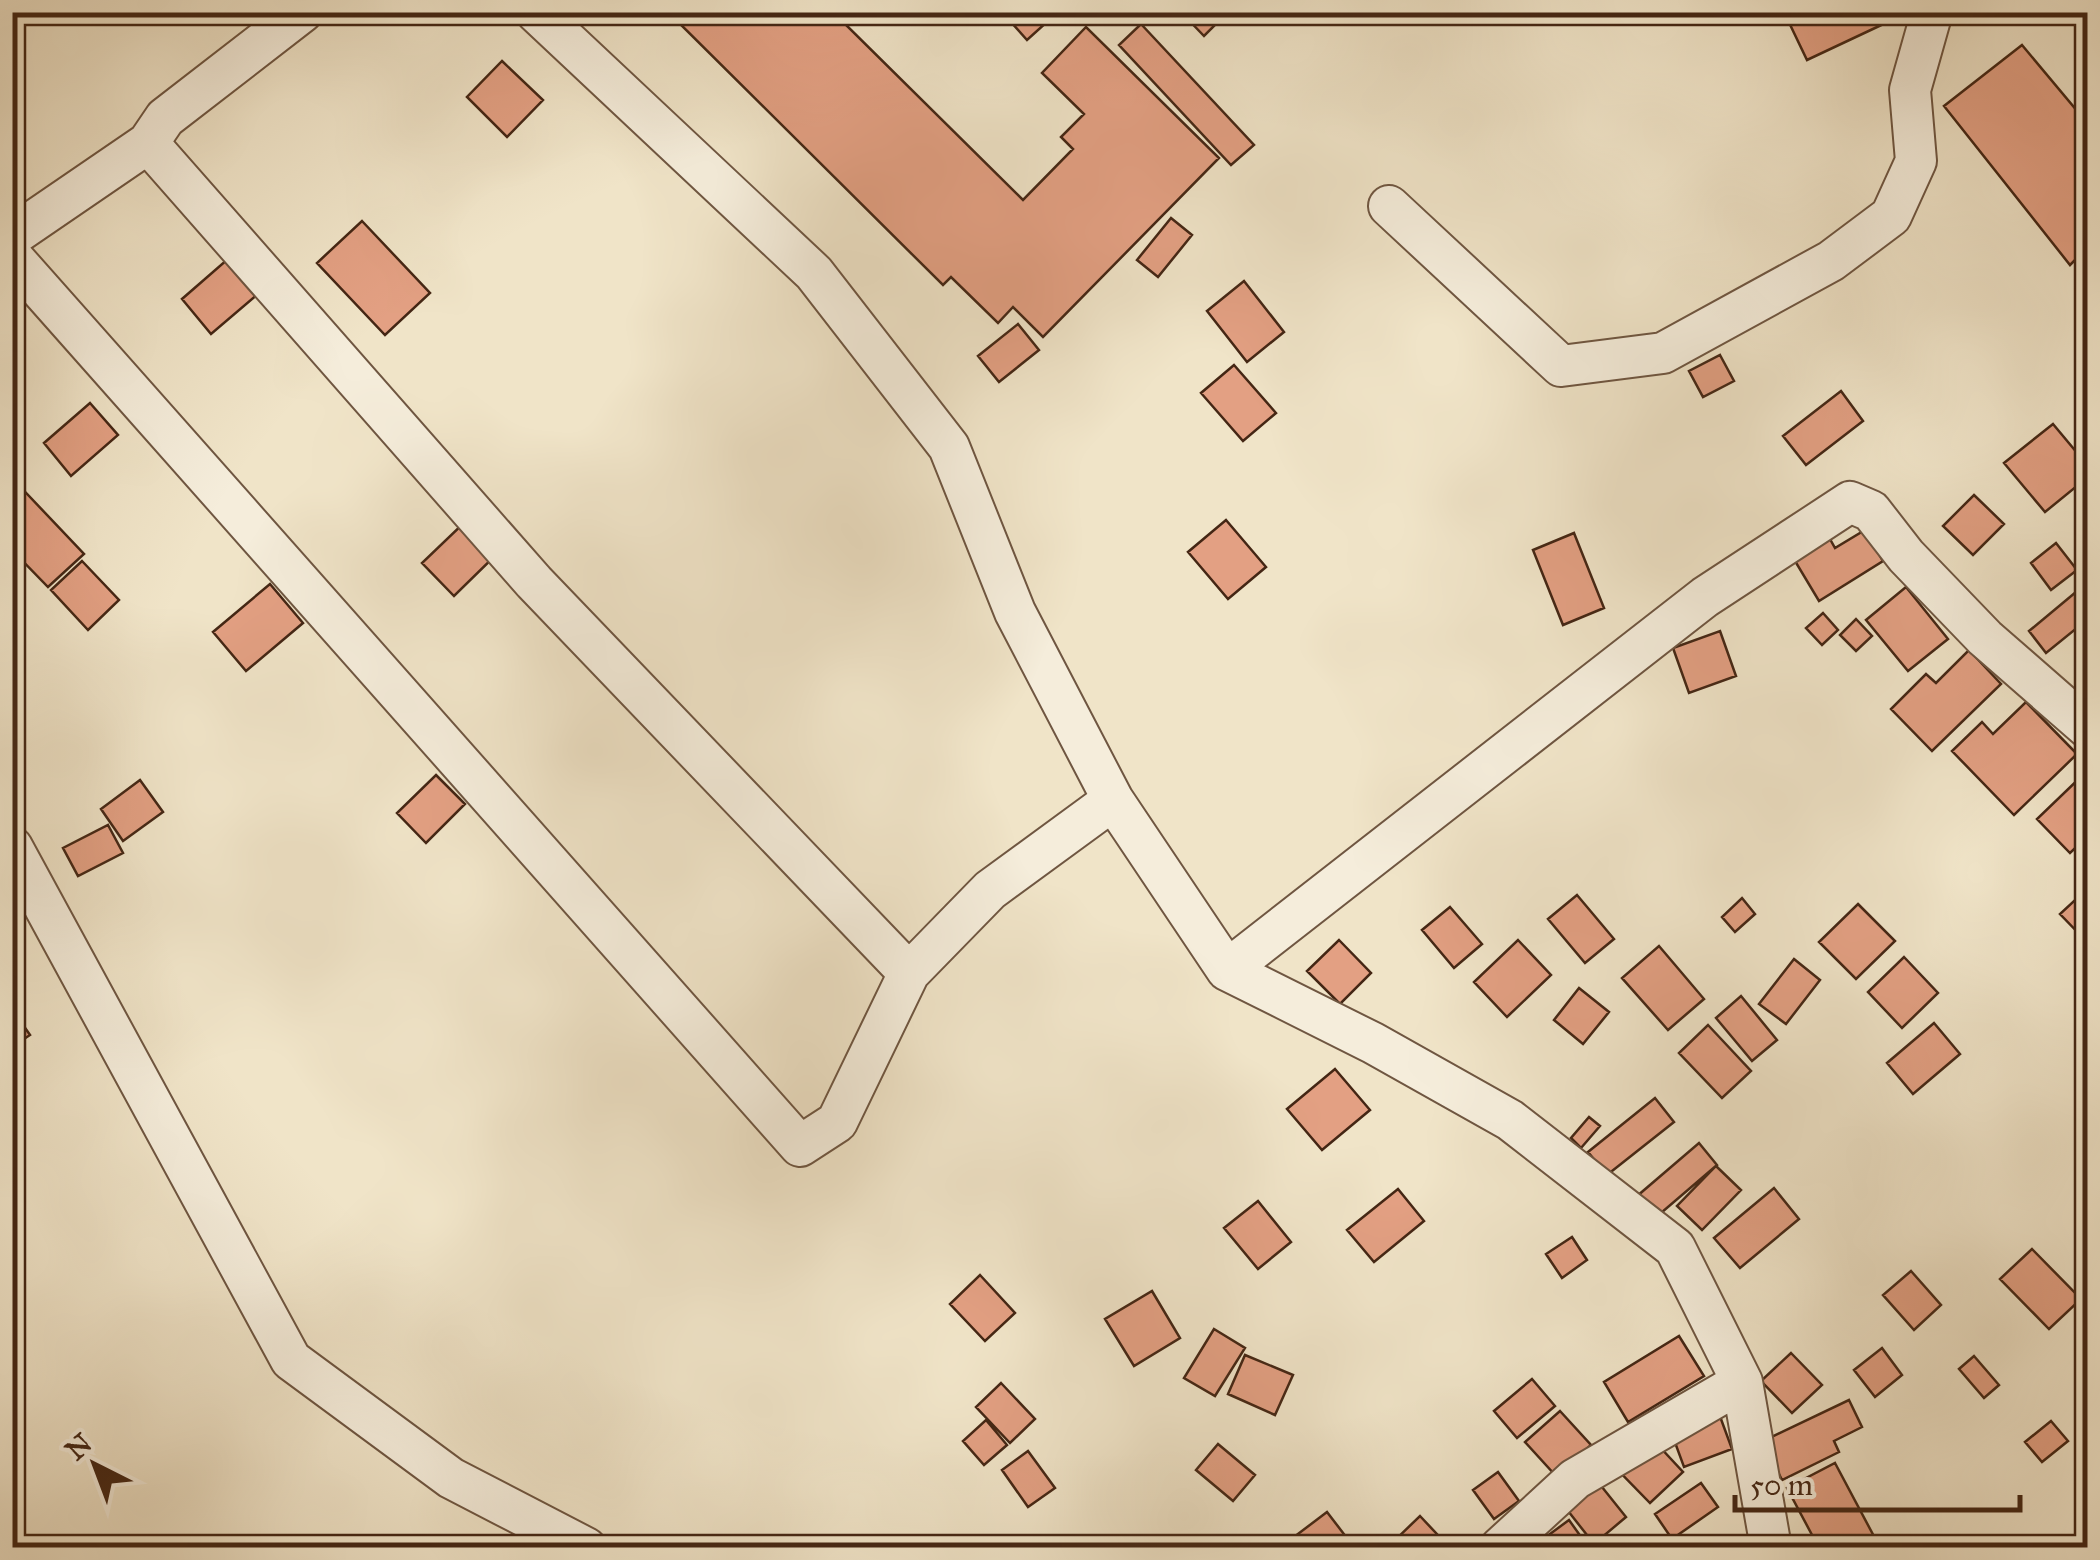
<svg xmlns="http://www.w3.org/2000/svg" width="2100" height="1560" font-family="'IM FELL Great Primer',serif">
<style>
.building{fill:#e3a083;stroke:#442614;stroke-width:2.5}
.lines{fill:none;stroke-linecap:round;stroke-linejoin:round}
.minor-casing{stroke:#6f5641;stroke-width:44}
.minor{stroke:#f5eddb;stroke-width:40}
</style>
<rect width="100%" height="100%" fill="#f0e4c8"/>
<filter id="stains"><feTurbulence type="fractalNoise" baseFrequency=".002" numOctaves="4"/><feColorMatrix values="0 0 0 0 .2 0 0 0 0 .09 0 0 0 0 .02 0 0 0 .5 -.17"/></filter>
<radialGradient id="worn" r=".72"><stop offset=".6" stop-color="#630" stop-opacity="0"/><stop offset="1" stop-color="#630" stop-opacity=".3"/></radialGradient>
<path class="building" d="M668 12H833L1023 200 1073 149 1061 137 1084 114 1042 73 1086 27 1219 158 1043 337 1013 307 998 323 951 277 943 285Z
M1002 12H1058L1027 40Z
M1181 12H1228L1204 36Z
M1784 12H1909L1807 60Z
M1141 24 1254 145 1231 165 1119 45Z
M2022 45 2088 124V247L2070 265 1944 106Z
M502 61 543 100 507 137 467 97Z
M1171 218 1192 235 1158 277 1137 260Z
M362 221 430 293 385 335 317 263Z
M236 252 266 287 211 334 182 299Z
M1244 281 1284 332 1247 362 1207 311Z
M1018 324 1039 350 999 382 978 356Z
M1720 355 1734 381 1703 397 1689 371Z
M1234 365 1276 413 1243 441 1201 393Z
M1841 391 1863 421 1806 465 1783 436Z
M90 403 118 435 71 476 44 443Z
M2053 424 2088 466V477L2045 512 2004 463Z
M12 478 84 554 48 587 12 550Z
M1974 495 2004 524 1973 555 1943 526Z
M470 517 501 550 454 596 422 563Z
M1226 520 1266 567 1228 599 1188 552Z
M1825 530 1835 548 1865 530 1883 561 1819 601 1789 551Z
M1574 533 1604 608 1563 625 1533 550Z
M2056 543 2077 570 2051 590 2031 563Z
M82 561 119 600 88 630 51 590Z
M2088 582V619L2046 653 2029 631Z
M270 584 303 623 246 671 213 632Z
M1906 587 1948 639 1908 671 1866 620Z
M1823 613 1838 630 1822 645 1806 628Z
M1856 619 1872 636 1856 651 1840 635Z
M1720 631 1736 676 1689 693 1673 648Z
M1969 650 2001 684 1932 751 1891 709 1926 674 1936 683Z
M2026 702 2077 754 2014 815 1952 751 1982 722 1993 734Z
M2088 770V836L2070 853 2037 819Z
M436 775 465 804 426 843 397 813Z
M140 780 163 812 123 841 101 809Z
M108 825 123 853 78 876 63 848Z
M2088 888V943L2060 914Z
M1577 895 1614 939 1585 963 1548 919Z
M1742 898 1755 914 1735 932 1722 917Z
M1858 904 1895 941 1856 979 1819 942Z
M1450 907 1482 944 1454 968 1422 930Z
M1339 940 1371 973 1340 1004 1307 971Z
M1518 940 1551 975 1507 1017 1474 982Z
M1659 946 1704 999 1668 1030 1622 978Z
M1904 957 1938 993 1902 1028 1868 992Z
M1794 959 1820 980 1786 1024 1759 1004Z
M1579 988 1609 1012 1583 1044 1554 1020Z
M1741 996 1777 1040 1752 1061 1716 1018Z
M12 1009 30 1035 12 1047Z
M1934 1023 1960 1054 1913 1094 1887 1063Z
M1708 1025 1751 1071 1722 1098 1679 1053Z
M1335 1069 1370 1110 1322 1150 1287 1109Z
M1655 1098 1674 1122 1607 1175 1588 1152Z
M1589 1117 1600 1126 1581 1148 1571 1138Z
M1699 1143 1717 1165 1654 1219 1636 1197Z
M1716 1166 1741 1190 1702 1230 1677 1206Z
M1774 1188 1799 1219 1740 1268 1714 1238Z
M1398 1189 1424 1221 1374 1262 1347 1230Z
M1258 1201 1291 1242 1258 1269 1224 1228Z
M1572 1237 1587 1260 1562 1278 1546 1254Z
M2032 1249 2081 1299 2049 1329 2000 1279Z
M1911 1271 1941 1305 1914 1330 1883 1295Z
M980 1275 1015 1313 985 1341 950 1304Z
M1152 1291 1180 1338 1134 1366 1105 1319Z
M1214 1329 1245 1348 1215 1396 1184 1378Z
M1679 1336 1704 1376 1628 1422 1604 1382Z
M1882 1348 1902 1375 1875 1397 1854 1370Z
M1791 1353 1822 1385 1792 1413 1761 1381Z
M1245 1355 1293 1375 1275 1415 1228 1394Z
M1974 1356 1999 1385 1984 1398 1959 1369Z
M1532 1379 1555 1406 1517 1438 1494 1411Z
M1001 1383 1035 1419 1010 1443 976 1407Z
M1714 1400 1732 1449 1684 1467 1666 1418Z
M1849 1400 1862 1427 1834 1441 1839 1452 1782 1480 1763 1441Z
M1560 1411 1591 1445 1556 1476 1525 1442Z
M986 1420 1007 1445 984 1465 963 1441Z
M2051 1421 2068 1441 2042 1462 2025 1442Z
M1644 1430 1683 1472 1650 1503 1610 1462Z
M1218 1444 1255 1475 1233 1501 1196 1470Z
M1028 1451 1055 1488 1028 1507 1002 1470Z
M1835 1463 1877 1542 1867 1548H1819L1787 1488Z
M1586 1467 1626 1517 1594 1544 1554 1493Z
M1498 1472 1519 1501 1494 1519 1473 1490Z
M1701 1483 1718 1507 1672 1539 1655 1514Z
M1327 1512 1350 1542 1343 1548H1296L1290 1540Z
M1420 1516 1450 1548H1396L1392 1543Z
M1569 1520 1589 1548H1531Z
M1629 1536 1639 1548H1616Z"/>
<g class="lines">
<defs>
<path id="minor" d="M536 12 814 273 949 447 1015 612 1113 800 1227 970 1373 1043 1510 1120 1675 1248 1742 1382 1771 1548
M148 143 534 582 909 973
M1389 206 1561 366 1663 353 1831 261 1891 216 1916 161 1910 90 1932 12
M12 236 148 143 165 118 302 12
M12 257 800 1146 837 1122 909 973 990 890 1113 800
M12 847 291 1360 451 1478 586 1548
M1227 970 1705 597 1850 502 1871 511 1906 556 1985 638 2088 728
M1500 1548 1575 1479 1742 1382"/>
</defs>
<use href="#minor" class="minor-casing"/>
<use href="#minor" class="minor"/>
</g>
<rect width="2100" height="1560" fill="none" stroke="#f0e4c8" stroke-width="50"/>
<rect x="15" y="15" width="2070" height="1530" fill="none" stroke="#442614" stroke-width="5"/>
<rect x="25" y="25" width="2050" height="1510" fill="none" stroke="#442614" stroke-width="2.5"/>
<g transform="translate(95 1465) rotate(318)" stroke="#f5eddb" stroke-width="8" paint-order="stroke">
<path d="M0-8L18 38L0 25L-18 38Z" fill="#442614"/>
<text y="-15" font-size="28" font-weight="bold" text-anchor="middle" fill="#442614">N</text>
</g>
<path d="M1735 1495v15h285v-15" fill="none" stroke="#442614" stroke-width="5"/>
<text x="1750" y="1495" font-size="30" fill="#442614" stroke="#f5eddb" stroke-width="8" paint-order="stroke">50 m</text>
<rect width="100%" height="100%" filter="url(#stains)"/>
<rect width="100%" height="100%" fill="url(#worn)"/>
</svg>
